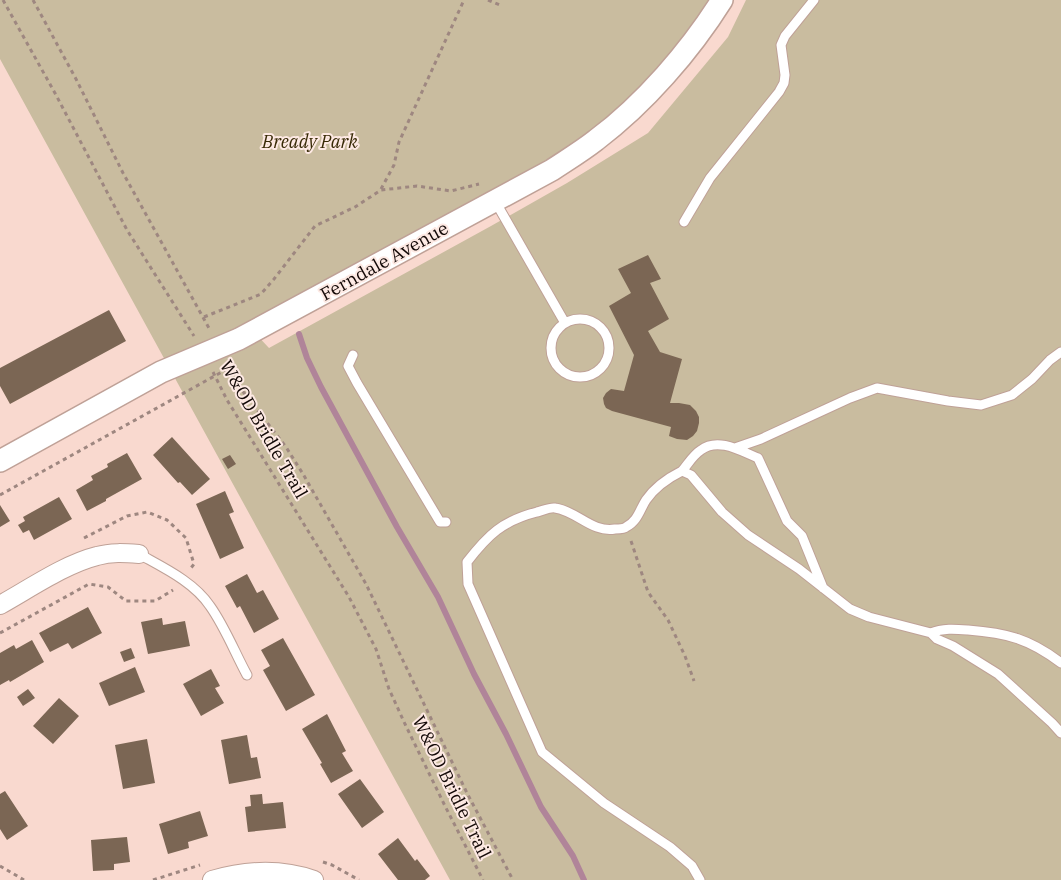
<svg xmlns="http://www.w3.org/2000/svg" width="1061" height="880" font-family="'IBM Plex Serif',serif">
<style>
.green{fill:#c9bc9f}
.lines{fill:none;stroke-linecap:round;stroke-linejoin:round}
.stream{stroke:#b08499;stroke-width:6}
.building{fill:#7b6654}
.service-casing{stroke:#bfa197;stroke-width:11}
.minor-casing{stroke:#bfa197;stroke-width:20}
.tertiary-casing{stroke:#bfa197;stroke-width:24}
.path{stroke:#9e8780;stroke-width:3;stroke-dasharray:4 4;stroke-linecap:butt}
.service{stroke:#fff;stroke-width:9}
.minor{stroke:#fff;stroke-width:18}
.tertiary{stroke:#fff;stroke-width:21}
.labels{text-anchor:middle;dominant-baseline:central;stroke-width:4;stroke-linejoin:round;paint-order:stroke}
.park-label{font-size:18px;font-style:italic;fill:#372905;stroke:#fde9e3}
.street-label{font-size:18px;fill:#120806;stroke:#fde9e3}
</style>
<rect width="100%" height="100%" fill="#f9d9cf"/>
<path class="green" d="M0 0H716L626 114 495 201 254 332 269 348 491 226 567 183 648 133 728 37 746 0H1061V880H450L0 59Z"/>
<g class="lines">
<path class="stream" d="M299 334 307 358 321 387 397 527 438 597 474 674 506 734 541 807 573 856 584 880"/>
</g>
<path class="building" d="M648 255 661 279 650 283 669 319 648 331 660 352 682 359 670 403H679L690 405 696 411 699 417V423L697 431 693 436 687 440 677 439 669 436 671 427 612 411 606 408 604 404 603 398 606 393 611 389 624 391 634 355 609 306 631 293 618 269Z
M109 310 126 341 10 404 0 386V368Z
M172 437 210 479 192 495 180 482 178 483 153 455Z
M127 453 142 479 106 499V501L87 511 76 490 93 480 91 476 108 467 107 464Z
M230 455 236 464 228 469 222 459Z
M225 491 234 512 229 514 244 548 220 559 196 504Z
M59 497 72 519 34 540 29 530 23 533 18 525 25 521 23 517Z
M0 505 10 521 0 527Z
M247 574 257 593 263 590 279 619 254 633 240 606 237 608 225 586Z
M88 607 102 633 72 649 68 643 50 652 39 633Z
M162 618 163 625 185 621 190 646 148 654 141 622Z
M283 638 315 695 286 711 263 670 270 666 261 650Z
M32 640 44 662 10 682 9 680 0 685V653L14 645 16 649Z
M131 648 135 658 124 662 120 652Z
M135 667 145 692 109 706 99 683Z
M211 669 220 686 215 688 224 703 201 716 183 684Z
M28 689 35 698 23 706 17 697Z
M59 698 79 716 53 744 33 726Z
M327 714 346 751 342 753 353 771 331 783 320 764 322 763 302 729Z
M247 735 251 758 257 757 261 778 229 784 221 740Z
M147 739 155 783 123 789 115 745Z
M360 779 384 812 362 828 338 794Z
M5 791 28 826 7 840 0 829V794Z
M262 794 263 804 283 802 286 828 248 832 245 807 251 806 250 795Z
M200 811 208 836 188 842 189 848 168 854 159 824Z
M127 837 130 862 114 864V870L93 871 91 840Z
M398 838 415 861 417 859 430 876 425 880H398L378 854Z"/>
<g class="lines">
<defs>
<path id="service" d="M495 201 565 323
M684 222 710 178 779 92 784 83 785 75 781 45 785 36 814 0
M551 348a29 29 0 1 1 58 0a29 29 0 1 1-58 0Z
M353 355 348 366 357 383 440 522H446
M735 448 761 439 850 398 877 388 948 401 981 405 1012 395 1032 379 1050 360 1061 352
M682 471C668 478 655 487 646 500 640 509 638 521 626 527 624 529 619 529 615 529 592 533 577 511 555 508 550 507 542 511 537 512 502 521 488 535 467 562L468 584 542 752 604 803 670 847 692 866 700 880
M139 554C164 568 194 582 210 606 225 627 235 653 247 675
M823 588 802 536 787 521 758 458C741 451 718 437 701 450 693 455 688 464 682 471L691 475 722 512 748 535 799 569 850 609 869 617 931 633 937 639 953 646 998 674 1052 723 1061 733
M931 633C943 628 955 629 968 630 1007 633 1030 639 1061 663"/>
<path id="minor" d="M0 605C29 589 65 564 97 556 111 552 125 553 139 554
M212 880C246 870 280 868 314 880"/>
<path id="tertiary" d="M0 461 161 372 239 339 552 170C567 160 582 151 596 140 644 104 690 51 722 0"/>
</defs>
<use href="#service" class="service-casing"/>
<use href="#minor" class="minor-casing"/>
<use href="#tertiary" class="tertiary-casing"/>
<path class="path" d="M3 0 56 95 127 230 194 336
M33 0 76 79 123 173 210 330
M488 0 502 6
M381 189 394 165 399 142 464 0
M204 317 261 294 274 279 315 226 355 207 381 190 417 186 451 191 479 184
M227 364 234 380 286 447 303 474 366 584 467 793 513 880
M213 372 227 400 349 597 376 649 389 689 405 724 445 806 483 880
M0 495 229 368
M84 538 127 516 147 512 167 520 186 538 194 564 191 568
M631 541 648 592 668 620 685 656 694 681
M0 633 89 584 108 587 126 601H155L173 590
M323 862 332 865 359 880
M0 866 24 880
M153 880 200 865"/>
<use href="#service" class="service"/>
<use href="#minor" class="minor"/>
<use href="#tertiary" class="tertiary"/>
</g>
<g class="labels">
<g class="park-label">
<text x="310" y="141">Bready Park</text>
</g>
<g class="street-label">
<text transform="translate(384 261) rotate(-29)">Ferndale Avenue</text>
<text transform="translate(264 429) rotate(60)">W&amp;OD Bridle Trail</text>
<text transform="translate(452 787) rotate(64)">W&amp;OD Bridle Trail</text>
</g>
</g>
</svg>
